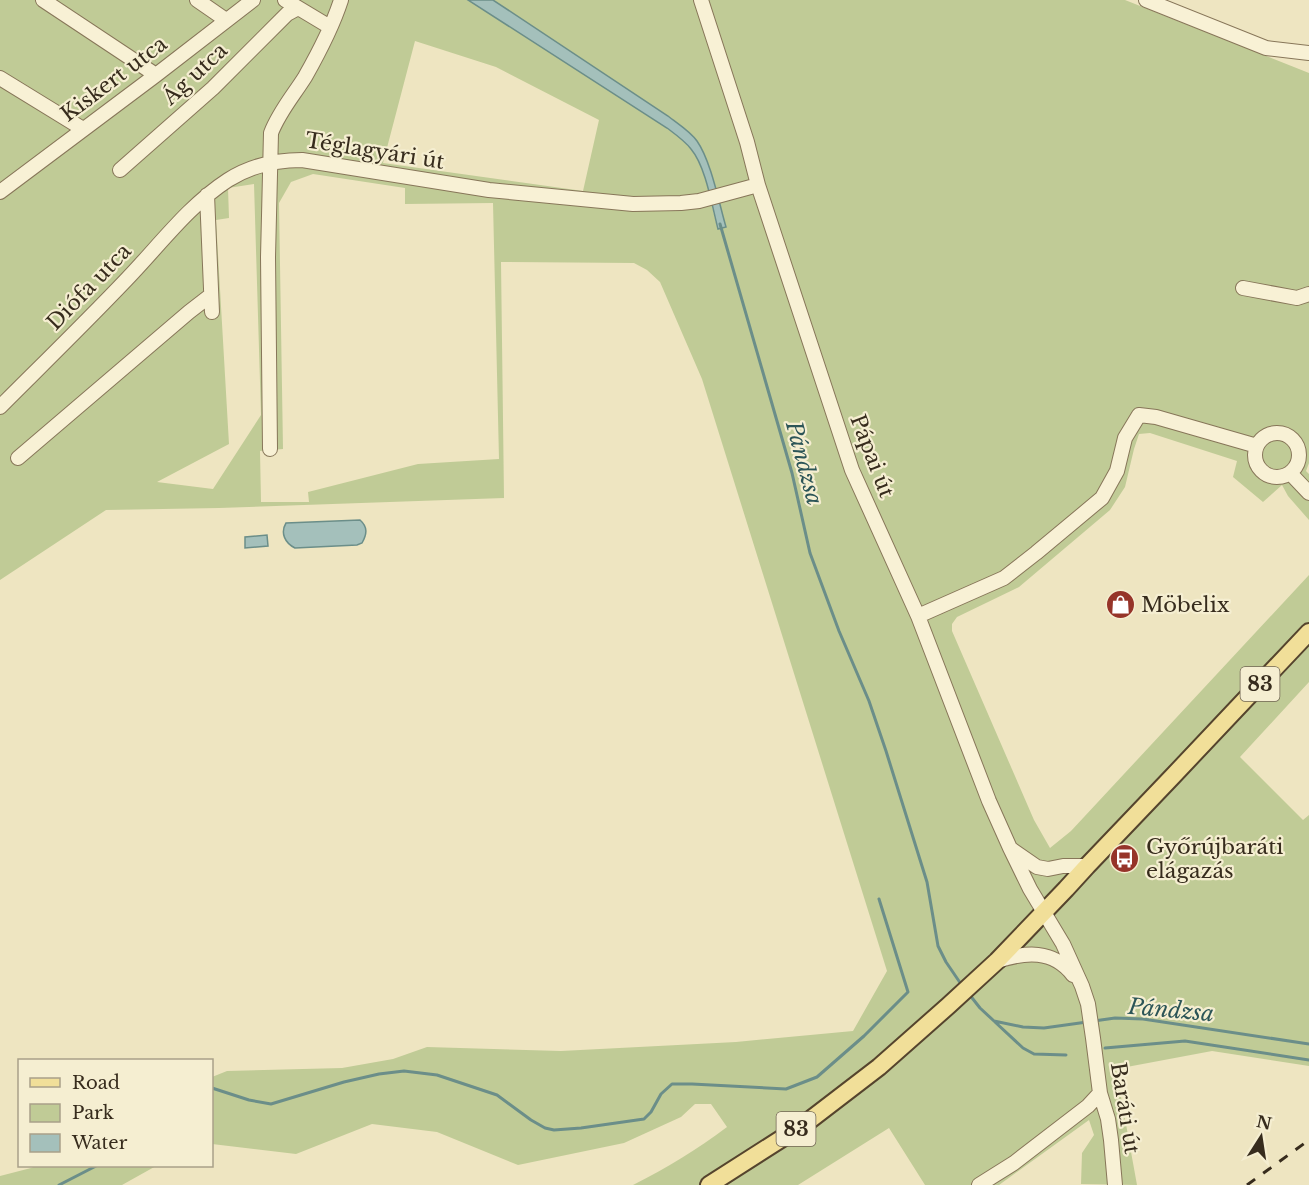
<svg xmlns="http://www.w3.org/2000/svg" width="1309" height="1185" font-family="'Libre Baskerville',serif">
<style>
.green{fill:#c0cb96;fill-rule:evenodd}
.water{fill:#a4c0bb;stroke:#6b8e89;stroke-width:1.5}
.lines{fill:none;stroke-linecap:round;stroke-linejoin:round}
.stream{stroke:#6b8e89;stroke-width:3}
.minor-casing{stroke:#877659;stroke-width:16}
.major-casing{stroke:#55442d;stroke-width:20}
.minor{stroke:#f8f1d5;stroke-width:14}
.major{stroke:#f1df99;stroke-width:16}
.rail{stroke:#372c1d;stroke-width:3;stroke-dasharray:10 10;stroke-linecap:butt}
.labels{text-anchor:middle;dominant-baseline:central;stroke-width:4.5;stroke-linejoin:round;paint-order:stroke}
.shield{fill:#f5eed1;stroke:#706653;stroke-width:1.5}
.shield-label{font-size:20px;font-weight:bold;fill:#372c1d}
.street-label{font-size:21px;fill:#372c1d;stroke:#f5eed1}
.poi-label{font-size:21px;fill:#372c1d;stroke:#f5eed1;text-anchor:start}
.water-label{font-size:22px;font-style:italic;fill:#2c5557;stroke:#f5eed1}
</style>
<rect width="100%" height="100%" fill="#eee5c1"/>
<path class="green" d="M0 0H468L667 128C675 134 685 141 691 149 708 170 710 204 718 229L707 160 668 116 493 0H1125L1309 73V463L1306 471 1309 474V520L1288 496 1282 485 1263 502 1233 477 1237 461 1150 433 1139 434 1134 449 1125 487 1110 510 1019 587 957 617 952 624V631L1034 820 1050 848 1071 831 1309 575V682L1240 757 1303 820 1309 815V1066L1212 1051 1116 1069 1137 1185 1081 1184 1082 1153 1094 1135 1089 1120 999 1185H925L889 1128 798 1185H633C667 1168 696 1150 727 1127L711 1104H695L681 1117 624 1143 518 1165 437 1132 372 1124 296 1154 212 1144V1077L227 1071 342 1068 393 1059 427 1047 561 1051 736 1042 853 1031 887 971 702 379 660 282 647 270 634 263 501 262 504 498 219 508 106 510 0 580ZM415 41 496 67 599 120 583 191 383 163ZM313 174 405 188V204L493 203 499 459 418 464 308 492 309 502H261L260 451 283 449 279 203 291 182ZM254 184 261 415 213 489 157 482 229 444 216 220 229 218 228 188Z
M36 1166H156L122 1185H0V1176L31 1168Z"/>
<path class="water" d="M468 0H493L668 116C678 124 690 131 697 141 711 161 719 203 726 227L718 229C712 206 706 167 691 149 685 141 675 134 667 128Z
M360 520C368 527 367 534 362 543L357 545 295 548C285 543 280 533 286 523Z
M267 535 268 546 245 548V537Z"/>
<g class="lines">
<path class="stream" d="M720 224 792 473 810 553 839 631 869 701 886 751 927 882 938 946 946 962 963 987
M969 994 980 1008 994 1021 1023 1027 1044 1028 1087 1022
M1094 1021 1115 1018 1143 1019 1309 1044
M995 1022 1023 1048 1034 1054 1066 1055
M1105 1048 1185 1041 1309 1060
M212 1088 249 1100 271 1104 344 1082 379 1074 404 1071 437 1075 497 1095 531 1120 545 1128 554 1130 581 1128 644 1119 651 1112 661 1094 672 1084H692L786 1089 817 1077 864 1036 908 992 879 899
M59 1185 96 1166"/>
<defs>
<path id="minor" d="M43 0 156 75
M197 0 226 20
M285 0 330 27
M701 0 747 142 758 185 852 470 918 616 989 801 1010 848 1030 889 1063 944 1082 986 1088 1004 1093 1038 1100 1093 1108 1119 1111 1140 1115 1185
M1146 0 1266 48 1309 53
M0 78 83 129
M120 170 213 88 287 14 298 8
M0 192 156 75 253 0
M207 195 212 312
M1243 288 1297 298 1309 294
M0 407C42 365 85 323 126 280 159 246 188 206 228 180 250 166 276 160 302 160L489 190 633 204 681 203 699 201 758 185
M1255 455a22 22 0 1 1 44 0a22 22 0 1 1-44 0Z
M270 449 268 257 271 133C279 112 293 96 305 77 318 54 333 25 341 0
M18 458 189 312 211 295
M1290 473 1309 493
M918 616 1004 578 1036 553 1102 498 1117 471 1125 438 1139 415 1156 417 1257 446
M1011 849 1037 867 1048 869 1063 866H1087
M997 961C1025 952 1053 949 1073 975
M979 1185 1014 1163 1088 1106 1100 1093"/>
<path id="major" d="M709 1185 806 1123 879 1067 948 1006 997 961 1066 889 1087 866 1172 777 1309 632"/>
</defs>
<use href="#minor" class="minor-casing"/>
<use href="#major" class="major-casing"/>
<use href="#minor" class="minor"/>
<use href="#major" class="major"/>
<path class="rail" d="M1247 1185 1309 1140"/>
</g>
<defs>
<symbol id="shop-disc" viewBox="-11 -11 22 22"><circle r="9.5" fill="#963429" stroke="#f5eed1"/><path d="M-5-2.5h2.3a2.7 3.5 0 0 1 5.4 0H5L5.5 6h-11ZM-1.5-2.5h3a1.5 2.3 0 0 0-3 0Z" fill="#fff"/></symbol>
<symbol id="bus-disc" viewBox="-11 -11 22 22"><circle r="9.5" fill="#963429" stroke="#f5eed1"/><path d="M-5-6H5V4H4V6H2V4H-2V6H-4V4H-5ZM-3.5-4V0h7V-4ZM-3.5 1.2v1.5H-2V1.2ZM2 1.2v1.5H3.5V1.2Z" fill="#fff"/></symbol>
</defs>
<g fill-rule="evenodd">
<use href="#shop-disc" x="1104" y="588" width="33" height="33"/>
<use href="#bus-disc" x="1108" y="842" width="33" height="33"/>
</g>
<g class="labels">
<g class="shield">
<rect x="1240.5" y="667" width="39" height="34" rx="4.5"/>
<rect x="776.5" y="1112" width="39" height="34" rx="4.5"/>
</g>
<g class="shield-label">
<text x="1260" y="684">83</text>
<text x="796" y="1129">83</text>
</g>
<g class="street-label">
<text transform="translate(195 74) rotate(-43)">Ág utca</text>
<text transform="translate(114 79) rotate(-37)">Kiskert utca</text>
<text transform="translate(375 151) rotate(9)">Téglagyári út</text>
<text transform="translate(89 287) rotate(-46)">Diófa utca</text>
<text transform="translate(872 456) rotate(69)">Pápai út</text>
<text transform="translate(1125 1108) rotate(81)">Baráti út</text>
</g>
<g class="poi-label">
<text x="1141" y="605">Möbelix</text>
<text x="1146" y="847">Győrújbaráti<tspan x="1146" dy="24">elágazás</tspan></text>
</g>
<g class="water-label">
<text transform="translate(804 463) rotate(75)">Pándzsa</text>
<text transform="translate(1171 1010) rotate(5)">Pándzsa</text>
</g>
</g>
<rect x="18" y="1059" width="195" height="108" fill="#f5eed1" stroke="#a9a089" stroke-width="1.5"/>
<rect x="30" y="1078" width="30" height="9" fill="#f1df99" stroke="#a9a089" stroke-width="1.5"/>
<text x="72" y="1089" font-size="18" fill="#372c1d">Road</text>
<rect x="30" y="1104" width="30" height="18" fill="#c0cb96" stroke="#a9a089" stroke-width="1.5"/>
<text x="72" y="1119" font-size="18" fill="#372c1d">Park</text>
<rect x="30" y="1134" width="30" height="18" fill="#a4c0bb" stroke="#a9a089" stroke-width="1.5"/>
<text x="72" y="1149" font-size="18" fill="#372c1d">Water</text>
<g transform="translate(1261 1137) rotate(12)" stroke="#f5eed1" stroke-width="4.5" paint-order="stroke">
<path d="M0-4.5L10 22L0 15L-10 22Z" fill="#372c1d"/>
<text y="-9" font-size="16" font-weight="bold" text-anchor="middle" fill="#372c1d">N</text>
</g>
</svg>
